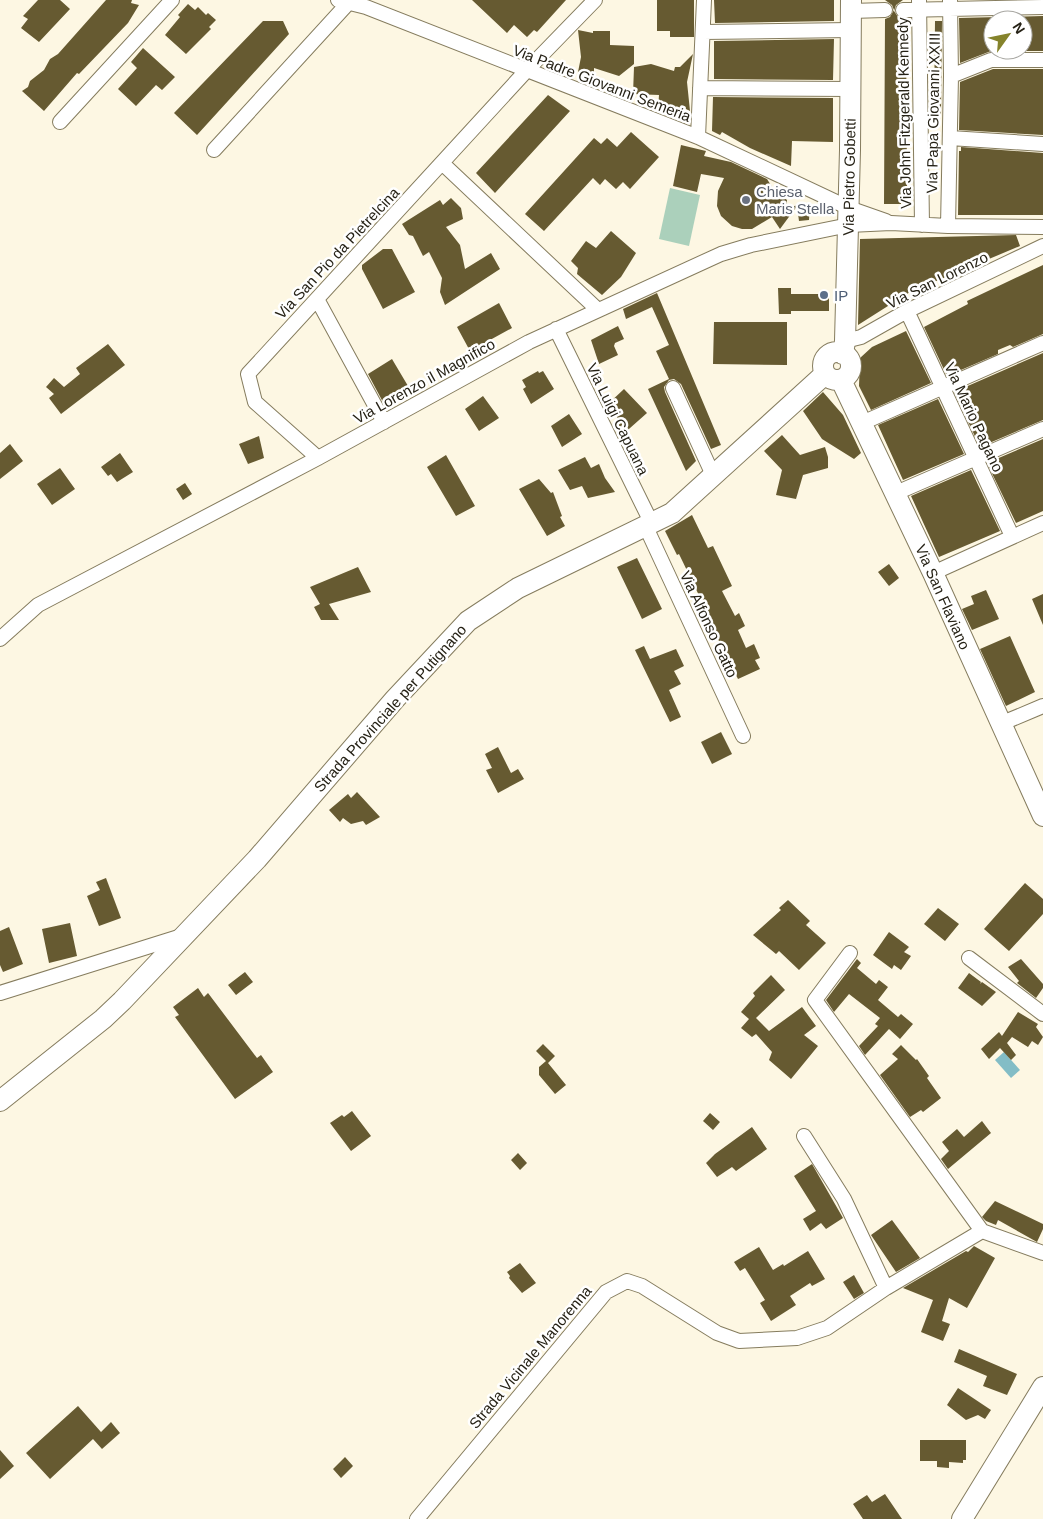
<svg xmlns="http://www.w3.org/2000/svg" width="1043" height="1519" font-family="Helvetica,sans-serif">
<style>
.green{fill:#abd0bb}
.water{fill:#83bdc6}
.building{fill:#665a31;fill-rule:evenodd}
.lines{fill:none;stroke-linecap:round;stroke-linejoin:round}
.street-casing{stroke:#857c5e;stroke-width:16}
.secondary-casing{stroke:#857c5e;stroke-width:22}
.street{stroke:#fff;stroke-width:14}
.secondary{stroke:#fff;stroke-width:20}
.worship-dot{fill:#6b7280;stroke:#fff;stroke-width:2}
.service-dot{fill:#5c6f8a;stroke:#fff;stroke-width:2}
.labels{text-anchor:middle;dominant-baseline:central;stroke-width:5;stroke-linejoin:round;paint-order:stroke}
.street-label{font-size:15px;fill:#262216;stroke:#fff}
.worship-label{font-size:15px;fill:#5b616d;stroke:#fff;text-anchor:start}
.service-label{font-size:15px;fill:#4e5e75;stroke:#fff;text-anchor:start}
</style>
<rect width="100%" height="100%" fill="#fdf7e3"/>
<path class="green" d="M670 188 700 195 689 246 659 239Z"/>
<path class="water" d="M1004 1052 1020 1070 1011 1078 995 1060Z"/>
<path class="building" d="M38 0H60L70 9 39 42 21 28 28 19 23 16Z
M106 0H132L131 3 139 5 128 23 79 74 77 73 44 111 22 91 28 87 30 81 44 70 50 59 58 54Z
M472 0H566L537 32 534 30 527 37 514 25 507 33Z
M657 0H694V37H670V31H657Z
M714 0H834V21L715 23Z
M885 0H903L896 5 894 11 898 17 906 20 907 188H905V197H901V204H884L885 19 890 17 894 10 892 5Z
M188 4 195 10 198 7 206 15 208 13 216 20 209 27 211 29 186 54 165 35 180 17 178 15Z
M1043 16V51H991L960 63 959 18ZM993 20H1023V50H993Z
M263 21H283L289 34 197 135 174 113Z
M935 21H942L941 116H934Z
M578 30 593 33V31H610V45L634 46V64L619 76 594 68V73L578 72 581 57Z
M834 39 833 80 714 79V41Z
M143 48 175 77 162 90 156 85 136 106 118 89 137 68 131 62Z
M693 54 687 82 690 111 684 108 658 109 659 95 633 94 634 67 651 64 674 71 675 67H680Z
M993 69H1043V135L959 130 960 82Z
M548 95 570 111 495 193 476 173Z
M713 97 833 98V142L792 141 791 166 750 148 722 132 720 135 712 131Z
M631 132 659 157 630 189 623 182 616 189 605 179 600 185 593 178 544 231 525 214 594 138 601 144 607 138 617 147Z
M681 145 706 151 704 156 731 162 767 179 774 190 787 200 786 207 810 204 809 220 799 221 797 206 780 229 772 217 752 229H742L732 226 721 216 717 206 718 191 724 178 701 174 697 192 673 186Z
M961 147 1043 153V215H958L959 151H961Z
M451 198 461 208 463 219 446 227 460 245 465 269 491 253 500 269 445 305 440 292 442 278 429 252 423 256 413 236 409 235 402 224 440 200 443 205Z
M611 231 636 253 621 277 602 295 577 274 578 268 571 261 586 241 596 248Z
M1016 235 1020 246 910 292 858 325 860 239Z
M383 249H392L415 292 383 309 362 269V265Z
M1043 265V334L1013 347 1010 345 998 350V354L947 376 924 327 968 304 967 301Z
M778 288H791V294H829V311H791V314H779Z
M657 293 721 445 711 449 681 384 674 379 669 380 664 387 665 392 696 461 686 471 648 389 669 379 656 351 669 345 652 307 626 319 623 309Z
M499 303 512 328 470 351 457 327Z
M714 322H787V365L713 364Z
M618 326 624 339 615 343 614 346 618 355 599 364 591 340Z
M906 331 931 383 871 410 859 386 860 358 872 347Z
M108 344 125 365 61 414 49 398 54 394 46 387 54 378 64 387 80 374 76 368Z
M1043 353V420L980 447 954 392Z
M392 359 408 386 395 393 397 396 384 404 368 374Z
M538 371 539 373 543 371 554 389 531 404 523 389 526 387 522 380Z
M624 389 647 413 621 436 617 416 607 405Z
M823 392 843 415 861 453 854 459 822 439 803 411Z
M483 396 499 418 479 431 465 409Z
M938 399 964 454 903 480 878 425Z
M569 414 582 434 562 447 551 426Z
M782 435 800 455 825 447 828 457V468L803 475 796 499 776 495 782 470 764 451Z
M259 436 264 458 248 464 239 444Z
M1043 439V511L1016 523 987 463Z
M10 444 23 461 0 479V453Z
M120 453 133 472 117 482 111 474 108 476 101 467Z
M446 455 475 506 456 516 427 467Z
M585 457 591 468 599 464 605 478 615 492 588 498 582 486 570 490 558 470Z
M60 468 75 489 52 505 37 484Z
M971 470 1000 531 939 557 911 496Z
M539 479 551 493 553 492 562 516 560 517 565 526 547 536 519 489Z
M185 483 192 494 183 500 176 489Z
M692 515 708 548 713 546 732 586 722 591 735 616 739 613 745 626 738 630 746 648 754 644 760 658 755 660 760 669 738 679 715 633 709 635 700 616 707 612 679 554 677 555 665 531Z
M637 558 662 609 642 619 617 567Z
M889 564 899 578 889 586 878 572Z
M358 567 371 592 329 604 339 620H321L314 607 320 604 310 587Z
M986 590 999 619 972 630 962 609 974 604 971 596Z
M1043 594V625L1032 599Z
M1010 636 1035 692 1006 706 980 649Z
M644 646 650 659 676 649 684 666 674 671 681 684 669 690 681 717 670 722 635 650Z
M721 732 732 754 712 764 701 742Z
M498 747 511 773 518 769 524 779 498 793 486 770 492 768 485 754Z
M357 792 380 817 366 825 363 821 351 824 343 818 340 822 329 810 348 794 351 798Z
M106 878 121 918 99 926 87 896 100 890 96 882Z
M1025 883 1043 899V914L1009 951 984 929Z
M788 900 810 921 806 925 826 943 799 970 779 951 776 954 753 935 781 910 779 908Z
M938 908 959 924 945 941 924 924Z
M70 923 77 956 49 963 42 929Z
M9 927 23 964 3 972 0 965V931Z
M889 932 909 947 904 952 911 956 901 970 894 965 892 969 873 955Z
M857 959 861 963 857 968 876 984 879 980 888 987 878 1000 898 1017 901 1014 913 1024 900 1039 889 1029 865 1055 859 1046 878 1026 875 1024 880 1018 849 994 834 1012 826 1000Z
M1021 959 1043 984V988L1036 998 1017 983 1019 981 1008 967Z
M245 972 253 982 236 995 228 985Z
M969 973 981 982 980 984 982 982 996 992 982 1006 958 988Z
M771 975 785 990 756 1018 769 1031 802 1007 816 1026 804 1035 818 1046 791 1079 769 1060 772 1052 756 1034 752 1037 741 1028 749 1019 741 1012 755 996 753 993Z
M198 988 204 997 208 993 257 1058 261 1055 273 1072 235 1099 175 1017 179 1015 173 1007Z
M1018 1012 1038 1024 1036 1027 1043 1037 1038 1045 1032 1041 1028 1047 1012 1037 1007 1043 1016 1055 1011 1060 1000 1048 989 1059 981 1049 999 1032 1002 1036Z
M543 1044 555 1056 548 1063 566 1085 555 1094 539 1075V1067L546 1061 536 1051Z
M901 1045 916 1060 917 1059 929 1076 927 1078 941 1098 923 1112 921 1110 910 1117 880 1075 898 1059 892 1054Z
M352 1111 371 1136 351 1151 330 1123 342 1115 344 1117Z
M710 1113 720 1122 713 1130 703 1121Z
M982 1121 991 1133 948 1169 941 1159 949 1151 942 1142 957 1129 964 1137Z
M752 1127 767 1149 736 1171 732 1167 717 1177 706 1163 715 1154Z
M518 1153 527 1163 520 1170 511 1160Z
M812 1164 843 1218 826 1229 821 1223 810 1231 803 1219 816 1211 794 1176Z
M995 1201 1043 1224V1229L1037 1242 998 1220 996 1225 986 1221 982 1217Z
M892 1220 920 1258 896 1272 871 1235Z
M974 1246 995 1258 967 1308 949 1298 942 1321 950 1324 943 1341 921 1332 933 1300 903 1288 966 1251 968 1252Z
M759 1247 773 1270 783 1264 784 1266 808 1251 825 1279 812 1286 810 1283 790 1296 796 1305 771 1321 760 1303 765 1300 745 1268 740 1271 734 1262Z
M520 1263 536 1283 522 1293 509 1278 510 1276 507 1272Z
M854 1275 864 1293 854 1299 843 1282Z
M959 1349 1017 1374 1007 1395 983 1386 987 1376 954 1362Z
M958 1388 991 1410 985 1419 978 1415 966 1420 947 1405Z
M78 1406 101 1432 111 1422 120 1433 102 1449 93 1439 50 1479 26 1453Z
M920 1440H966V1460H963V1463L949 1462V1468L937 1467V1461H920Z
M0 1450 14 1466 0 1479Z
M345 1457 353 1466 341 1478 333 1469Z
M885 1494 902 1519H863L853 1504 867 1495 872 1502Z"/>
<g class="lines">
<defs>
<path id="street" d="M338 0 366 7 698 137 849 208 886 221
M919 0 922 225
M903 10 1043 7
M851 11 885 10
M703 32 850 30
M951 76 991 60H1043
M700 88 851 89
M60 122 172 0
M698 137 704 0
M950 138 1043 144
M214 150 351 0
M442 163 598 310
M948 226 951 76 950 0
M317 299 384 422
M907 311 1012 536
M556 329 651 522
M845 341 861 337 907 311 1043 246
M673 388 713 475
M862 423 1043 343
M318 458 255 402 248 374 527 70 595 0
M896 493 1043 429
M645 525 743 736
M933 573 1043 523
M0 639 38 605 318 458 529 342 721 254 751 245 849 225 891 223 948 226 1043 227
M1000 724 1043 706
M850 953 815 1000 982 1231
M969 958 1043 1014
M0 993 182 936
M804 1136 844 1199 886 1288
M417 1519 606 1292 627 1281 642 1286 717 1333 739 1341 797 1338 827 1328 886 1288 982 1231 1043 1253"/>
<path id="secondary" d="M823 366a14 14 0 1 1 28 0a14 14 0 1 1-28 0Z
M843 354 845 341 850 150 851 0
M841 380 933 573 1043 816
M0 1101 103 1019 122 1001 257 859 395 699 468 621 518 588 672 513 825 374
M962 1519 1043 1387"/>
</defs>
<use href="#street" class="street-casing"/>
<use href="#secondary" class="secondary-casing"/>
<use href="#street" class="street"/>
<use href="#secondary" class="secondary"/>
</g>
<circle class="worship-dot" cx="746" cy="200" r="5"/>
<circle class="service-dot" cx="824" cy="295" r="5"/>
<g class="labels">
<g class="street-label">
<text transform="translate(602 83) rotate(21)">Via Padre Giovanni Semeria</text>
<text transform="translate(904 113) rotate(-91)">Via John Fitzgerald Kennedy</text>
<text transform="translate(933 113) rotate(-89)">Via Papa Giovanni XXIII</text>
<text transform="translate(849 177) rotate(-89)">Via Pietro Gobetti</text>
<text transform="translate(337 253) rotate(-47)">Via San Pio da Pietrelcina</text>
<text transform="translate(937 280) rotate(-26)">Via San Lorenzo</text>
<text transform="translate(424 381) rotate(-29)">Via Lorenzo il Magnifico</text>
<text transform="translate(974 417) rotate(65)">Via Mario Pagano</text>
<text transform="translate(618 419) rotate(64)">Via Luigi Capuana</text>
<text transform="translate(943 597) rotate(66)">Via San Flaviano</text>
<text transform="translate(709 624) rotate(65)">Via Alfonso Gatto</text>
<text transform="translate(390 708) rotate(-48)">Strada Provinciale per Putignano</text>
<text transform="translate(530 1357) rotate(-50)">Strada Vicinale Manorenna</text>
</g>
<g class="worship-label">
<text x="756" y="191">Chiesa<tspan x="756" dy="17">Maris Stella</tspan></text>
</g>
<g class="service-label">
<text x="834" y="295">IP</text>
</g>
</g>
<g transform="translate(1008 35) rotate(57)"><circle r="24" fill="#ffffff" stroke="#a8a7a2"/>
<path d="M0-4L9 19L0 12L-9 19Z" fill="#85832c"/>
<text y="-8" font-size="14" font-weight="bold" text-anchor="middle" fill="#262216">N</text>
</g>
</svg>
